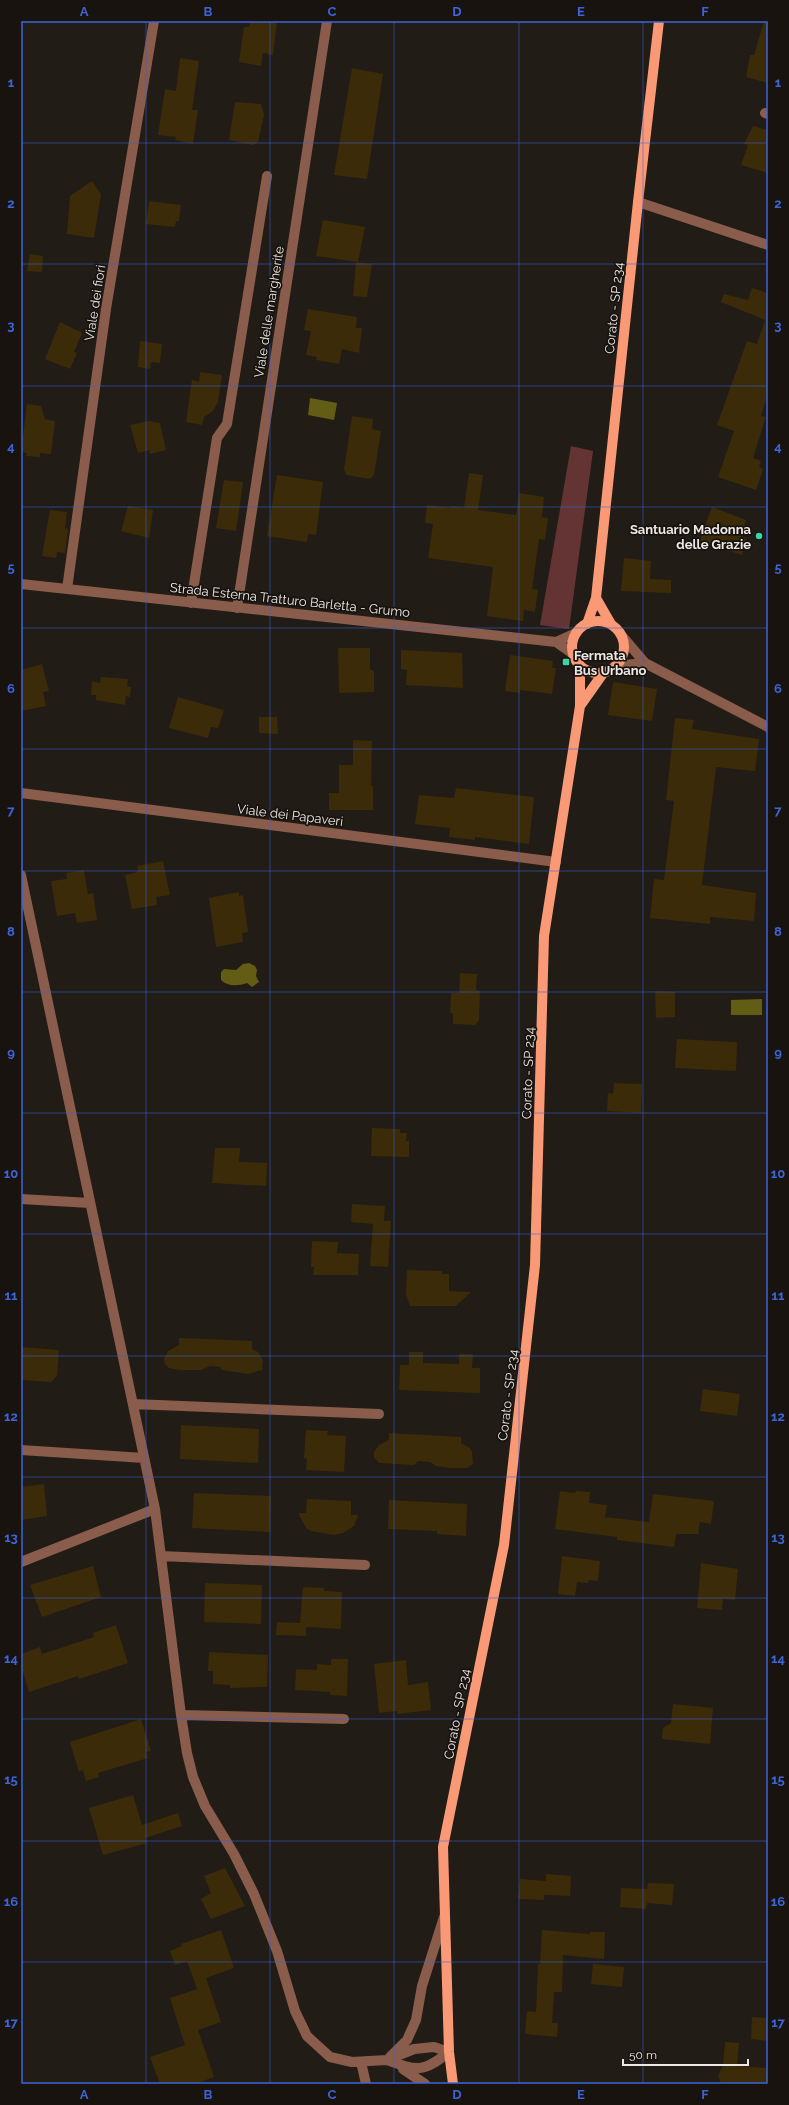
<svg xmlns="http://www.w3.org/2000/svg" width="789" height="2105" font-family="Raleway,sans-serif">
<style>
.green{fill:#643334}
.water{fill:#625c14}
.building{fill:#3b2b09}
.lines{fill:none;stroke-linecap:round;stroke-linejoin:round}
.minor{stroke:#8a5c4b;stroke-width:10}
.major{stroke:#fa9975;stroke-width:10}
.grid{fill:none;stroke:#3c65da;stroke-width:1;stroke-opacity:0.55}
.poi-dot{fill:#3ad4a5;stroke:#19130f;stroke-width:1.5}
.labels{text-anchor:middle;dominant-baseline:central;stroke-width:3.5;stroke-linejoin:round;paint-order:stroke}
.street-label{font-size:13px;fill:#ece8e5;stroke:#19130f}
.poi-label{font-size:13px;font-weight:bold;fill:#ece8e5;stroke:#19130f;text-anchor:end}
.neatline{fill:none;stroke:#3c65da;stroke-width:1.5}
.grid-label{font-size:13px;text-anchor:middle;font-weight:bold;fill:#3c65da}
</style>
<rect width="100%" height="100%" fill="#221c17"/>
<path class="green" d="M571 446 593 451 569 629 540 625Z"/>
<path class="water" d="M310 398 337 403 334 420 308 415Z
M249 963 255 966 257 970 256 976 259 982 252 987 247 983C238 986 228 987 221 980V972L224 969 236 970 243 964Z
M762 999V1015H731V1000Z"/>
<path class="building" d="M250 21H277L273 55 263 53 261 66 239 62 244 27H249Z
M764 21H768V83L746 77 750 55H754Z
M180 58 199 61 192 110H198L193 144 175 140 176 137 158 135 165 89 176 91Z
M352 68 383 74 367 179 334 175Z
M235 102 261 104 264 115 258 142 253 145 229 140Z
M753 126 768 130V173L741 165 748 145 744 144Z
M92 181 101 194 94 238 67 234 70 196Z
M149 201 181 205 179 221H176L175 227 146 224Z
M323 220 365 227 358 262 316 256Z
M30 254 43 256 42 272 27 271Z
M356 262 372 264 367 297 353 296Z
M752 288 768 293V394L761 416 766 417 753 458 761 461 759 467 763 469 756 490 718 477 734 431 717 425 747 341 757 344 765 320 721 302 724 294 748 300Z
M308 309 357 317 356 328H362L359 353 342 349 339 364 316 360 317 357 306 355 311 331 304 330Z
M60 322 82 333 74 352 77 353 70 369 45 359Z
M140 341 162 344 160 363 151 362 150 369 138 367Z
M200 372 222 375 218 402 213 411 204 417 202 425 186 422 192 380 199 382Z
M27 404 41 406 45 419 55 421 51 454 40 453V457L26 456 27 453 21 452Z
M352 416 373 419 372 429 381 431 374 475 370 479 347 475 344 470Z
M149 421 160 423 166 450 150 454 149 450 138 453 130 425Z
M469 473 483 475 478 510 516 515 519 493 544 497 542 517 548 518 545 540 539 539 532 589 538 590 535 612 524 610 523 621 487 616 493 567 428 558 433 524 425 523 427 505 451 508V506L464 508Z
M277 475 323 482 316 535 308 534 307 542 267 536Z
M224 480 243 482 236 531 216 528Z
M128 506 153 510 149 538 121 531Z
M712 507 746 520 741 537 747 539 742 555 700 541Z
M50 510 67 512 65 528 68 529 65 553 57 552 56 558 42 556Z
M624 558 651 561 650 579 671 580V593L621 591Z
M338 648H370V669L374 671V692L339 693Z
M401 650 462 653 463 688 406 685 407 670 401 669Z
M510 655 553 661 552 668H556L552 694 520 690V693L505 691Z
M42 664 49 691 43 692 46 706 21 711V670Z
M101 677 128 679 127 687H131L130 697 126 696 125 705 96 700V695H91L92 681 100 683Z
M613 682 657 689 652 721 608 715Z
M178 697 224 710 218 728 211 727 208 738 169 728Z
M259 717H277L278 734 259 733Z
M675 718 694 720 692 729 759 739 755 771 716 767 702 885 756 893 754 921 710 917V924L650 918 654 879 664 880 674 801 666 800Z
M353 740 372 741 371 786H373V810H329V793H339V765H353Z
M456 788 534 797 529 844 475 837V840L449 837 450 828 415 824 419 795 454 798Z
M163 861 170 895 156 897 157 905 132 909 125 875 138 872 137 866Z
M84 870 88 894 93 893 97 920 77 923 75 913 57 916 51 881 67 879 66 873Z
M239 892V896L243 895 248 932 242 933 243 942 216 947 209 898Z
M460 973 477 974 476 990 480 991 479 1020 475 1025 453 1024V1013H450L451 993H459Z
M655 991 675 992V1017L656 1018Z
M677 1039 737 1042 736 1071 675 1068Z
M614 1083 642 1084 641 1113 607 1111 608 1093 613 1094Z
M372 1128 400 1129V1133H407L406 1141H409V1157L371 1156Z
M215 1148H240L239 1162 267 1163 266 1186 212 1183Z
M352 1204 385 1206 384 1221H391L388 1267 370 1266 373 1224 351 1222Z
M312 1241 338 1242 337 1253 359 1254 358 1275H313L314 1267H311Z
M407 1270 442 1271V1274H449V1291L471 1292 456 1306H410L406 1294Z
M179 1338 252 1341V1349L258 1352 263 1360 262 1370 248 1374 222 1370 220 1367 210 1366 201 1370H180L169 1368 165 1364 164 1359 168 1351 179 1345Z
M21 1347 59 1350 57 1376 51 1382 21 1380Z
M409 1352H423V1363L459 1364V1354H473L472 1368H480V1393L399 1390 400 1365H409Z
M703 1389 740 1394 737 1416 700 1411Z
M181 1425 259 1429 258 1463 180 1459Z
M306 1430 328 1431 327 1435 346 1436 344 1472 306 1470 307 1459 304 1458Z
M389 1433 461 1437V1443L470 1448 472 1452 473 1464 467 1468H450L436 1466 430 1462 418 1461 414 1465 379 1463 374 1457V1452L379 1445 389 1440Z
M44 1484 47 1516 21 1520V1487Z
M560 1491 575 1493 576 1491 590 1492 589 1503 607 1505 605 1517 649 1522 653 1494 714 1501 711 1524 700 1522 698 1534H676L674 1547 617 1540V1537L555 1529Z
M194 1493 271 1496 270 1532 192 1528Z
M307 1499 351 1501V1515H358L354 1526 343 1533 334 1535 311 1531 306 1528 298 1513H306Z
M389 1500 467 1504 466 1536 437 1534V1531L388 1529Z
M562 1556 600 1561 598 1581 589 1580 588 1583 577 1582 575 1596 558 1594Z
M701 1563 738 1569 735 1600 723 1599 722 1610 697 1608Z
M93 1566 101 1597 42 1617 30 1585Z
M205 1583 262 1585 261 1624 204 1622Z
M303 1587 324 1588V1591L342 1592 341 1629 306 1627V1636L276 1635 277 1622 300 1623Z
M116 1625 128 1663 79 1679 78 1676 29 1692 21 1666V1654L40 1647 42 1654 94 1637 93 1633Z
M209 1652 268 1655 267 1687 230 1688V1685L213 1684V1671H208Z
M331 1659H348L347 1696 330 1695V1692L295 1690 296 1669 317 1670V1664L331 1665Z
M406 1660 408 1685 428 1682 431 1710 397 1714V1711L379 1713 374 1664Z
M673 1704 713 1708 710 1744 662 1739 663 1728 671 1723Z
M141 1719 151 1751 146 1752 148 1758 98 1773 99 1777 86 1781 83 1770 79 1772 70 1742Z
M133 1795 142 1825 178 1813 182 1826 145 1838 147 1843 103 1855 89 1808Z
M225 1868 245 1906 211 1919 201 1899 211 1893 204 1876Z
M546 1874 571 1876 570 1896 544 1895V1900L518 1899 520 1879 546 1881Z
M648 1883 674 1884 672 1905 647 1903 646 1909 620 1907 621 1888 647 1889Z
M221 1930 234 1968 206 1978 221 2022 198 2030 214 2077 195 2084H160L150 2057 185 2045 170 1998 197 1989 187 1961 175 1965 170 1951 182 1946 181 1944Z
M542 1930 590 1934V1932H605L604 1959 563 1955 562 1992H554L552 2023H558L557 2037 525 2034 527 2011 536 2012 538 1964H540Z
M593 1964 624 1967 622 1987 591 1984Z
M752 2017 768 2018V2041L751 2039Z
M725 2042 739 2043 737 2066 768 2068V2084L721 2083 718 2076 723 2065Z"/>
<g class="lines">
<path class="minor" d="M765 113 768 114
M638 202 768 245
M21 584 556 642 576 633
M67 589 106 309 154 21
M191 603 217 438 227 424 267 176
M237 608 327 21
M622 636 645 663 768 727
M556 642 573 654
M615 666 645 663
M21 793 556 862
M21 875 155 1509 181 1715 187 1753 193 1777 205 1806 234 1854 254 1894 277 1951 295 2011 307 2036 330 2057 352 2062 387 2060 414 2049 434 2047 449 2052
M21 1199 90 1203
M133 1404 379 1414
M21 1450 144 1458
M161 1556 365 1565
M21 1562 155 1509
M181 1715 344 1719
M390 2057 407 2040 416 2020 422 1986 444 1917
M387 2060C417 2071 423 2073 449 2052
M361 2062 366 2084
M403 2069 425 2084"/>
<path class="major" d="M596 598 611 624
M572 647a26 26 0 1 1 52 0a26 26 0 1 1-52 0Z
M587 624 596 598 638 202 659 21
M580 706 604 672
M453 2084 449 2052 443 1847 504 1545 535 1265 544 936 580 706V665"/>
</g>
<path class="grid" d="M146 21V2084M270 21V2084M394 21V2084M519 21V2084M643 21V2084M21 143H768M21 264H768M21 386H768M21 507H768M21 628H768M21 749H768M21 871H768M21 992H768M21 1113H768M21 1234H768M21 1356H768M21 1477H768M21 1598H768M21 1719H768M21 1841H768M21 1962H768"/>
<g class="poi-dot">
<circle cx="759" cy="536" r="4"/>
<rect x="562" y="658" width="8" height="8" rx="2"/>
</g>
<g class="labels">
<g class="street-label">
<text transform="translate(95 303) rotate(-81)">Viale dei fiori</text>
<text transform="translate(614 308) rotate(-84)">Corato - SP 234</text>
<text transform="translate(269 312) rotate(-81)">Viale delle margherite</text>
<text transform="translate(290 600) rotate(6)">Strada Esterna Tratturo Barletta - Grumo</text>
<text transform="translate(290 815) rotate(7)">Viale dei Papaveri</text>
<text transform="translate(528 1073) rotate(-88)">Corato - SP 234</text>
<text transform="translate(508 1395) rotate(-83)">Corato - SP 234</text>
<text transform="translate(457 1714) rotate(-79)">Corato - SP 234</text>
</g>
<g class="poi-label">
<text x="751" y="529">Santuario Madonna<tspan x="751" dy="15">delle Grazie</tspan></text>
<text x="574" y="655" text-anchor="start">Fermata<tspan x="574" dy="15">Bus Urbano</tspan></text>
</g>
</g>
<rect width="789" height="2105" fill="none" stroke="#19130f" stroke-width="44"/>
<path d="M623 2059v6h125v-6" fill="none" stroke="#ece8e5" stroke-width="2"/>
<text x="629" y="2059" font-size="12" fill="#ece8e5" stroke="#19130f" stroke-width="3" paint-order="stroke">50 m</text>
<rect x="22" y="22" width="745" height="2061" class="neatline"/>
<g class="grid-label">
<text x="84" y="16">A</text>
<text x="208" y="16">B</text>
<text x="332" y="16">C</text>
<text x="457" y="16">D</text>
<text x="581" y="16">E</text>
<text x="705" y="16">F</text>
<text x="11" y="87">1</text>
<text x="778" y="87">1</text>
<text x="11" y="208">2</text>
<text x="778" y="208">2</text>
<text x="11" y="330">3</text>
<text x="778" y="330">3</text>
<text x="11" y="451">4</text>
<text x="778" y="451">4</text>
<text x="11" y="572">5</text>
<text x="778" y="572">5</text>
<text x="11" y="693">6</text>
<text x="778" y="693">6</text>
<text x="11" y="815">7</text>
<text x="778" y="815">7</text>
<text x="11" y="936">8</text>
<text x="778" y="936">8</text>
<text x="11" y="1057">9</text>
<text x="778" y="1057">9</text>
<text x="11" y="1178">10</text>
<text x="778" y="1178">10</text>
<text x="11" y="1300">11</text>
<text x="778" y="1300">11</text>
<text x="11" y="1421">12</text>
<text x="778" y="1421">12</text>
<text x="11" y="1542">13</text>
<text x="778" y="1542">13</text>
<text x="11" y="1663">14</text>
<text x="778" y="1663">14</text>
<text x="11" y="1784">15</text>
<text x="778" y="1784">15</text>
<text x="11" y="1906">16</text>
<text x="778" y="1906">16</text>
<text x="11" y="2027">17</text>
<text x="778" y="2027">17</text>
<text x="84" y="2099">A</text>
<text x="208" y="2099">B</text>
<text x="332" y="2099">C</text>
<text x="457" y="2099">D</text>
<text x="581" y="2099">E</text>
<text x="705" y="2099">F</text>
</g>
</svg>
